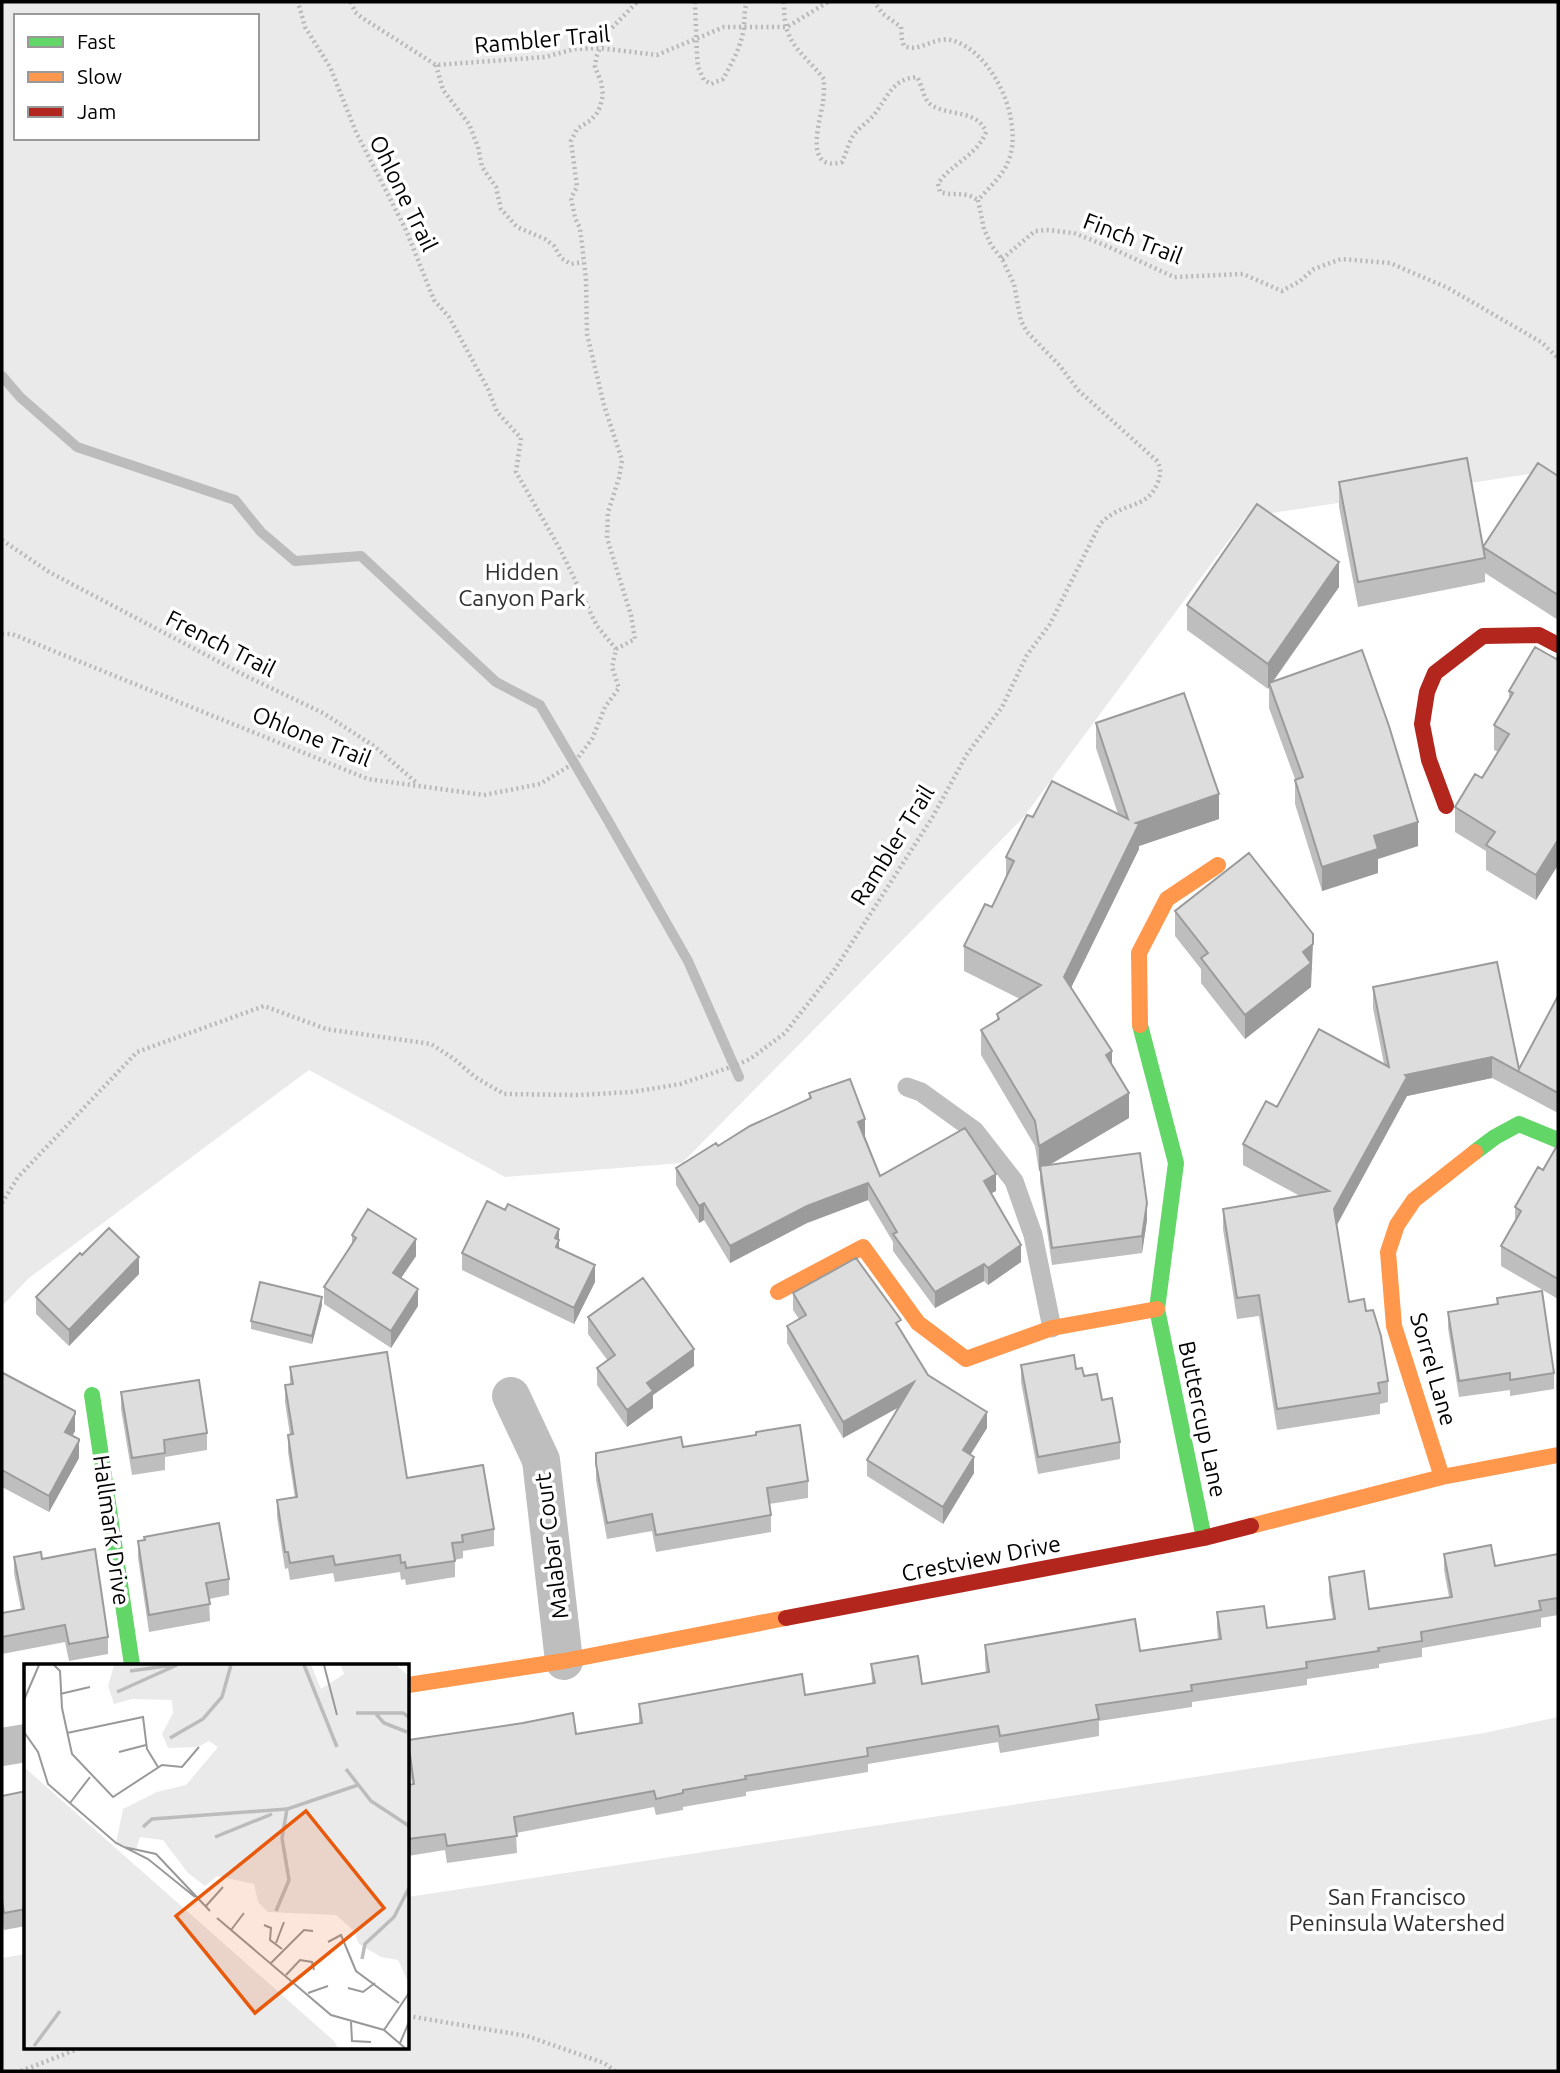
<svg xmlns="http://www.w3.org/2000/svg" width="1560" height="2073" font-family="Ubuntu,sans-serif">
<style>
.green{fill:#eaeaea;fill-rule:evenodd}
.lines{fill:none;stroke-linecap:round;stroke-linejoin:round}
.stream{stroke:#bcbcbc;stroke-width:10}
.path{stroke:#b8b8b8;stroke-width:4.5;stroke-dasharray:2 3.5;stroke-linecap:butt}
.lane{stroke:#bebebe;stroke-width:19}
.street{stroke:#bebebe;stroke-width:38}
.fast{stroke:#63d668;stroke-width:16}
.slow{stroke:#ff974d;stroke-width:16}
.jam{stroke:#b3261e;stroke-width:16}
.wall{fill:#bebebe}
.shaded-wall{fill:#9b9b9b}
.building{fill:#ddd;stroke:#9b9b9b;stroke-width:2}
.labels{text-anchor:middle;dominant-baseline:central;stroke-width:7;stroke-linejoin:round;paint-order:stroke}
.street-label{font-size:23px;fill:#000;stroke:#fff}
.park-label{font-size:23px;fill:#303030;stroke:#fff}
.inset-river{fill:none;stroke:#bcbcbc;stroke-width:3.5}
.inset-road{fill:none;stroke:#999;stroke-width:2}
.view{fill:#e8590c;fill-opacity:0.15;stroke:#e8590c;stroke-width:3.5}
.inset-edge{fill:none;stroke:#000;stroke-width:3.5}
</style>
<rect width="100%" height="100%" fill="#fff"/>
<path class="green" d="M2 2H1558V474L1549 471 1246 517 1023 818 682 1163 505 1177 309 1070 29 1278 2 1306ZM16 16H257V138H16Z
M1558 1717V2071H2V1958L26 1954V2047H408V1897L1484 1733Z"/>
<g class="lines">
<path class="stream" d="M2 376 20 397 77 447 235 500 261 532 295 561 361 556 496 682 540 705 606 817 688 961 739 1077"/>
<path class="path" d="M351 2 355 12 361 17 436 65 545 57 575 49 600 48 657 55 724 27H787L828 2
M695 2 697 55 698 67 704 80 711 84 723 79C732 63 743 43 744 25 745 16 744 10 747 2
M784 2C783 45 801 50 824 79 824 87 824 95 823 102 820 121 803 173 842 162 846 154 848 144 853 136 858 128 867 123 873 116 888 98 891 79 917 77 923 86 923 101 933 106 950 116 978 110 986 132 977 156 950 164 938 184L940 192C956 197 962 190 978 200
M436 65 443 90 469 124 478 147 482 167 496 187 501 209 517 227 545 239 554 246 561 258 571 264 583 262
M1002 259 1035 231 1047 230 1074 233 1107 246 1174 277 1243 274 1282 291 1300 281 1314 269 1341 259 1390 263 1448 288 1541 342 1558 358
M2 540 49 572 246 676 323 713 374 746 418 784
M2 634H12L368 779 484 795 540 784 574 763 592 739 605 707 619 688 612 667 616 649 597 626 560 549 516 472 521 438 497 412 488 389 449 317 434 300 406 230 356 132 330 67 305 27 298 2
M616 649 635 639 631 615 607 538 608 512 619 478 622 460 604 405 587 334 586 279 580 228 575 218 571 198 577 187 571 141 577 129 591 120 597 113 600 107 603 95 601 82 595 67 596 58 600 48 607 33 637 2
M2 1203 18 1177 137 1052 264 1006 326 1029 431 1044 454 1059 475 1077 504 1094 578 1095 632 1092 680 1084 734 1066 750 1059 785 1033 835 969 932 818 967 754 1002 707 1027 655 1050 624 1100 524C1104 520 1109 516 1114 513 1132 503 1149 505 1158 482 1161 474 1161 468 1157 461L1078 390 1060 366 1027 332 1021 321 1014 284 1002 259 991 245 984 229 978 200C988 189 1003 175 1008 162 1025 122 993 51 951 40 934 36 920 53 904 46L902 40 901 27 883 14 874 2
M408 2016 527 2036 604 2063 615 2071
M21 2071 83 2047"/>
<path class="lane" d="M907 1087 921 1092 975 1131 1014 1181 1033 1235 1052 1328"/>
<path class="street" d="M511 1396 541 1460 564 1661
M2 1747 26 1743"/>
<path class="fast" d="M1140 1025 1176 1163 1157 1309 1204 1538
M1475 1152 1495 1137 1519 1124 1558 1140
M92 1395 132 1665"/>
<path class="slow" d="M1140 1025 1139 953 1167 899 1218 865
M778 1292 863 1247 918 1323 966 1359 1052 1328 1157 1309
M1442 1477 1394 1326 1388 1252 1397 1225 1414 1200 1475 1152
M1251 1526 1442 1477 1558 1455
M408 1685 564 1661 786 1618"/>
<path class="jam" d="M1446 806 1429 760 1422 724 1427 692 1435 673 1483 636 1539 635 1558 645
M786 1618 1204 1538 1251 1526"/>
</g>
<path class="wall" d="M1558 476V620L1485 573V582L1358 607 1339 507V482L1483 552V547Z
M1339 587 1273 682 1418 846 1378 859V873L1322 891 1295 804V779L1269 708V687L1268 689 1187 630V605Z
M1558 660V865L1536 900 1486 870V851L1455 832V807L1482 778 1498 752 1494 750V725L1509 699V691Z
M1096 723 1219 819 1139 846V849L1071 988 1112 1066 1129 1118 1050 1164 1147 1220 1142 1253 1052 1265 1040 1182V1170L1039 1171 1035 1146 981 1055V1030L997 1020V1014L1020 999 964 971V946L992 907 1006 877V857L1033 817 1118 814 1096 748Z
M1175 911 1313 969 1311 970V987L1245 1039 1201 983V969L1175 936Z
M1373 987 1519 1069 1558 996V1113L1492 1078 1407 1096 1337 1225 1349 1302 1366 1311 1388 1381V1402L1380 1404V1414L1277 1430 1259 1316 1237 1319 1223 1229V1209L1300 1196 1243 1165V1144L1277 1107 1384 1064 1373 1008Z
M809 1093 865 1136 880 1176 996 1191 991 1193 1021 1262 988 1285 984 1281 935 1308 893 1251V1242L868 1200 807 1223 730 1263 704 1220 699 1223 676 1185V1168L809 1099Z
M1558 1144V1299L1501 1266V1246L1515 1222V1207L1543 1170Z
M505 1210 559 1229V1248L595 1282 574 1324 462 1270V1253Z
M352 1235 416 1256 401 1278 418 1306 391 1348 324 1304V1287L352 1244Z
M82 1255 139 1274 69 1346 36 1314V1297Z
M793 1293 901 1330 928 1375 987 1428 970 1454 974 1473 943 1524 867 1476V1460L898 1407 843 1438 787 1343V1326L799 1319 793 1310Z
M1497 1298 1554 1373V1389L1510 1396V1390L1459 1397 1448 1328V1312L1497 1304Z
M322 1305 312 1344 251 1329V1321Z
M588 1317 694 1366 653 1395V1408L627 1427 597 1385V1368L608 1361 588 1334Z
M1021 1365 1076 1369 1084 1376 1102 1400 1120 1442V1459L1038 1474 1021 1382Z
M290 1367 407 1478 494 1529V1546L463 1551V1558L455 1560V1577L406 1585 405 1579 401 1580 400 1572 335 1582 333 1573 290 1580 288 1568 285 1569 277 1517V1500L295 1498 288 1452V1435H290L285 1402V1385L290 1384Z
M2 1375 75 1431 72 1436 79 1458 49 1512 2 1487Z
M121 1392 207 1433V1450L165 1457V1470L132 1475 121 1409Z
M683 1447 808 1481V1498L769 1504 771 1515V1532L656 1552 652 1531 607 1539 596 1480V1453Z
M138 1541 229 1579V1595L209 1599 210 1621 149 1632 138 1558Z
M1444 1554 1495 1566 1558 1554V1615L1541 1618V1627L1422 1648V1657L1379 1664V1668L1307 1679V1685L1192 1702V1707L1099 1721V1736L1000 1753 998 1742 868 1764V1772L746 1792V1796L683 1807V1810L656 1815 654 1807 516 1833 517 1853 447 1863 445 1850 408 1856V1785L412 1784 408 1757V1740L576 1734 639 1723V1704L805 1695 872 1684 871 1664 922 1684 986 1673 985 1662V1645L1140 1651 1218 1639 1217 1629V1612L1267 1628 1333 1619 1329 1594V1577L1369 1609 1449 1597 1444 1570Z
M14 1557 42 1559 108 1637V1654L69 1661 65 1642 2 1654V1613L21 1609 14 1573Z
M26 1791V1926L4 1930 2 1917V1796Z"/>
<path class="shaded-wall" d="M1339 562V587L1270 685 1269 683V687L1268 689V664Z
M1219 794V819L1139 846V849L1064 1002V977L1136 823Z
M1418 822V846L1378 859V873L1322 891V867L1374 836Z
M1558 840V865L1536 900V875Z
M1313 944 1311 987 1245 1039V1015L1303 952Z
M1112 1051V1076L1106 1055Z
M1492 1057V1078L1407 1096 1334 1230V1209L1405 1075Z
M1129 1093V1118L1041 1170 1040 1166V1170L1039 1171V1146Z
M865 1119V1136L858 1139V1122Z
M996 1174V1191L984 1197V1181Z
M868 1183V1200L807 1223 730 1263V1246L807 1206Z
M704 1203V1220L699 1223V1206Z
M1147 1203V1220L1142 1253V1236Z
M559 1229V1257L555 1238Z
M416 1239V1256L393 1290V1273Z
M1021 1245V1262L988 1285V1268Z
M139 1257V1274L69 1346V1330Z
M984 1264V1281L935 1308V1292Z
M595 1265V1282L574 1324V1308Z
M418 1289V1306L391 1348V1331Z
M322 1297V1305L312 1344V1336Z
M694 1349V1366L653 1395V1408L627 1427V1410L647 1383Z
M914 1382V1399L843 1438V1422Z
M987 1412V1428L963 1467V1450Z
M75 1414V1431L65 1449V1432Z
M79 1441V1458L49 1512V1496Z
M974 1457V1473L943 1524V1507Z"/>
<path class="building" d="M1467 458 1485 558 1358 582 1339 482Z
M1538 463 1558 476V595L1483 547Z
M1257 504 1339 562 1268 664 1187 605Z
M1535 647 1558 660V840L1536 875 1486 845 1495 832 1455 807 1475 774 1482 778 1509 734 1494 725 1513 693 1509 691Z
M1362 650 1389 726 1418 822 1374 836 1378 849 1322 867 1295 780 1303 777 1269 683Z
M1184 693 1219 794 1136 823 1139 824 1064 977 1112 1051 1106 1055 1129 1093 1039 1146 1035 1121 981 1030 999 1019 997 1014 1041 985 964 946 985 904 992 907 1014 861 1006 857 1027 815 1033 817 1052 781 1128 819 1096 723Z
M1249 853 1313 934V944L1303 952 1311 963 1245 1015 1201 958 1208 953 1175 911Z
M1497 962 1519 1069 1558 996V1093L1492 1057 1405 1075 1407 1077 1334 1209 1349 1302 1364 1299 1366 1311 1373 1310 1381 1336 1388 1381 1378 1383 1380 1393 1277 1409 1259 1295 1237 1298 1223 1209 1329 1191 1243 1144 1266 1101 1277 1107 1319 1029 1389 1067 1373 987Z
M850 1079 865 1119 858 1122 880 1176 965 1128 996 1174 984 1181 1021 1245 988 1268 984 1264 935 1292 893 1234 897 1232 868 1183 807 1206 730 1246 704 1203 699 1206 676 1168 716 1143 718 1146 750 1126 811 1098 809 1093Z
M1558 1144V1279L1501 1246 1521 1211 1515 1207 1538 1167 1543 1170Z
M1140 1153 1147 1203 1142 1236 1052 1248 1040 1166Z
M487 1201 505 1210 508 1204 559 1229 555 1238 559 1240 556 1247 595 1265 574 1308 462 1253Z
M368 1209 416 1239 393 1273 418 1289 391 1331 324 1287 356 1238 352 1235Z
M109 1228 139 1257 69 1330 36 1297 80 1253 82 1255Z
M856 1258 899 1317 901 1320 896 1323 928 1375 987 1412 963 1450 974 1457 943 1507 867 1460 914 1382 843 1422 787 1326 806 1315 793 1293Z
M643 1278 694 1349 647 1383 653 1391 627 1410 597 1368 615 1355 588 1317Z
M260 1282 322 1297 312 1336 251 1321Z
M1542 1291 1554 1373 1510 1380V1373L1459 1381 1448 1312 1498 1304 1497 1298Z
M387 1352 407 1478 483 1465 494 1529 462 1535 463 1542 452 1543 455 1561 406 1568 405 1562 401 1563 400 1555 335 1565 333 1556 290 1563 288 1552H285L277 1500 297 1497 288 1435 293 1434 285 1385 293 1384 290 1367Z
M1074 1355 1076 1369 1082 1368 1084 1376 1097 1374 1102 1400 1112 1398 1120 1442 1038 1457 1021 1365Z
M3 1373 75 1411V1414L65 1432 79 1439V1441L49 1496 2 1470V1375Z
M199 1380 207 1433 164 1440 165 1453 132 1458 121 1392Z
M800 1425 808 1481 767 1488 771 1515 656 1535 652 1514 607 1523 596 1464V1453L681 1437 683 1447 756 1435V1432Z
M219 1523 229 1579 206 1583 210 1604 149 1615 138 1541 145 1540 144 1537Z
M1491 1545 1495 1566 1558 1554V1598L1539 1601 1541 1610 1421 1632 1422 1641 1378 1648 1379 1651 1306 1662 1307 1668 1191 1685 1192 1691 1096 1705 1099 1719 1000 1736 998 1726 867 1748 868 1756 745 1776 746 1779 683 1790V1793L656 1799 654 1791 514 1817 517 1836 447 1846 445 1834 408 1839V1785L414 1784 408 1740 523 1723 573 1713 576 1734 642 1723 639 1704 802 1674 805 1695 875 1683 871 1664 918 1656 922 1684 989 1672 985 1645 1135 1619 1140 1651 1221 1639 1217 1612 1264 1606 1267 1628 1335 1619 1329 1577 1364 1571 1369 1609 1452 1597 1444 1554Z
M95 1549 108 1637 69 1644 65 1625 2 1637V1613L24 1609 14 1557 41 1552 42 1559Z
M26 1791V1909L4 1913 2 1900V1796Z"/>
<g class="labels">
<g class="street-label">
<text transform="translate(542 39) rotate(-5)">Rambler Trail</text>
<text transform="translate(404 193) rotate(64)">Ohlone Trail</text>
<text transform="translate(1133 238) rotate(21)">Finch Trail</text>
<text transform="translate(221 643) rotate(27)">French Trail</text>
<text transform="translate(312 736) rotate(22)">Ohlone Trail</text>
<text transform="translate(892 845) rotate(-58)">Rambler Trail</text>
<text transform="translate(1434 1369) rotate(74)">Sorrel Lane</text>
<text transform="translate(1203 1419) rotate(78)">Buttercup Lane</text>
<text transform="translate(112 1530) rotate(82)">Hallmark Drive</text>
<text transform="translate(551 1546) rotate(-97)">Malabar Court</text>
<text transform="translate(981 1558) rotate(-11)">Crestview Drive</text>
</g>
<g class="park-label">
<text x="522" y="571">Hidden<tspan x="522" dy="26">Canyon Park</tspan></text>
<text x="1397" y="1896">San Francisco<tspan x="1397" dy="26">Peninsula Watershed</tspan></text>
</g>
</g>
<g transform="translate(24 1664)">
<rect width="385" height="385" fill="#fff"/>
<path d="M90 1H287L297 25 320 10 317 1H372L385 12V320L374 296 357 293 335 280 330 267 312 251 244 248 234 238 230 220 193 212 181 222 164 209 139 176 116 173 112 185 92 179 99 145 133 128 162 121 194 83 185 77 174 83 144 84 138 70 149 49 148 36 108 35 90 40 84 22ZM0 103 310 377 314 384H0Z" fill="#eaeaea"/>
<path class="inset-river" d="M280 1 313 83M106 7 150 1M93 28 153 1M332 49H379L385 53M352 50 360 59 383 68M146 74 179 55 198 33 207 1M322 105 347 137 385 162M119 163 128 155 263 145M191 173 248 150M252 247 265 216 258 174 263 145 334 121M338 295 341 280 370 253 385 224M10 382 36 347"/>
<path class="inset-road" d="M30 1 36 7 38 44 48 90 89 133 138 101 158 103 175 83M300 1 313 51M36 30 66 23M0 36 15 1M0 68 14 88 24 120 92 179 124 195 171 233M43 69 119 53 123 85 134 103M95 88 122 81M46 139 66 113M100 183 132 190 186 247M181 243 199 223M193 254 307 351 360 366 381 384M240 261 247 264 246 276 258 285M207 266 220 249M304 278 317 271 332 307 375 339M252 279 260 258M246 300 280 266 289 267M262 311 276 296 288 298 290 306M324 324 339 328 351 319M284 329 304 322M327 358 328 377 347 378M360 366 385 329M376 379 385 358"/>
<path class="view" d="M282 147 360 244 231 349 152 252Z"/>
<rect width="385" height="385" class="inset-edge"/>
</g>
<rect width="1560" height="2073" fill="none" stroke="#000000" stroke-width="7"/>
<rect x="14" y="14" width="245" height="126" fill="#ffffff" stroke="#999999" stroke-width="2"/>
<rect x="28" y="37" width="35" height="10" fill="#63d668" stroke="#999999" stroke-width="2"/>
<text x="77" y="49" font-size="21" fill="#000000">Fast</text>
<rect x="28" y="72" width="35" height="10" fill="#ff974d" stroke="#999999" stroke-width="2"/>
<text x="77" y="84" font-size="21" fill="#000000">Slow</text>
<rect x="28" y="107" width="35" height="10" fill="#b3261e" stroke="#999999" stroke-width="2"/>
<text x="77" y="119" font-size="21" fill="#000000">Jam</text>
</svg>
